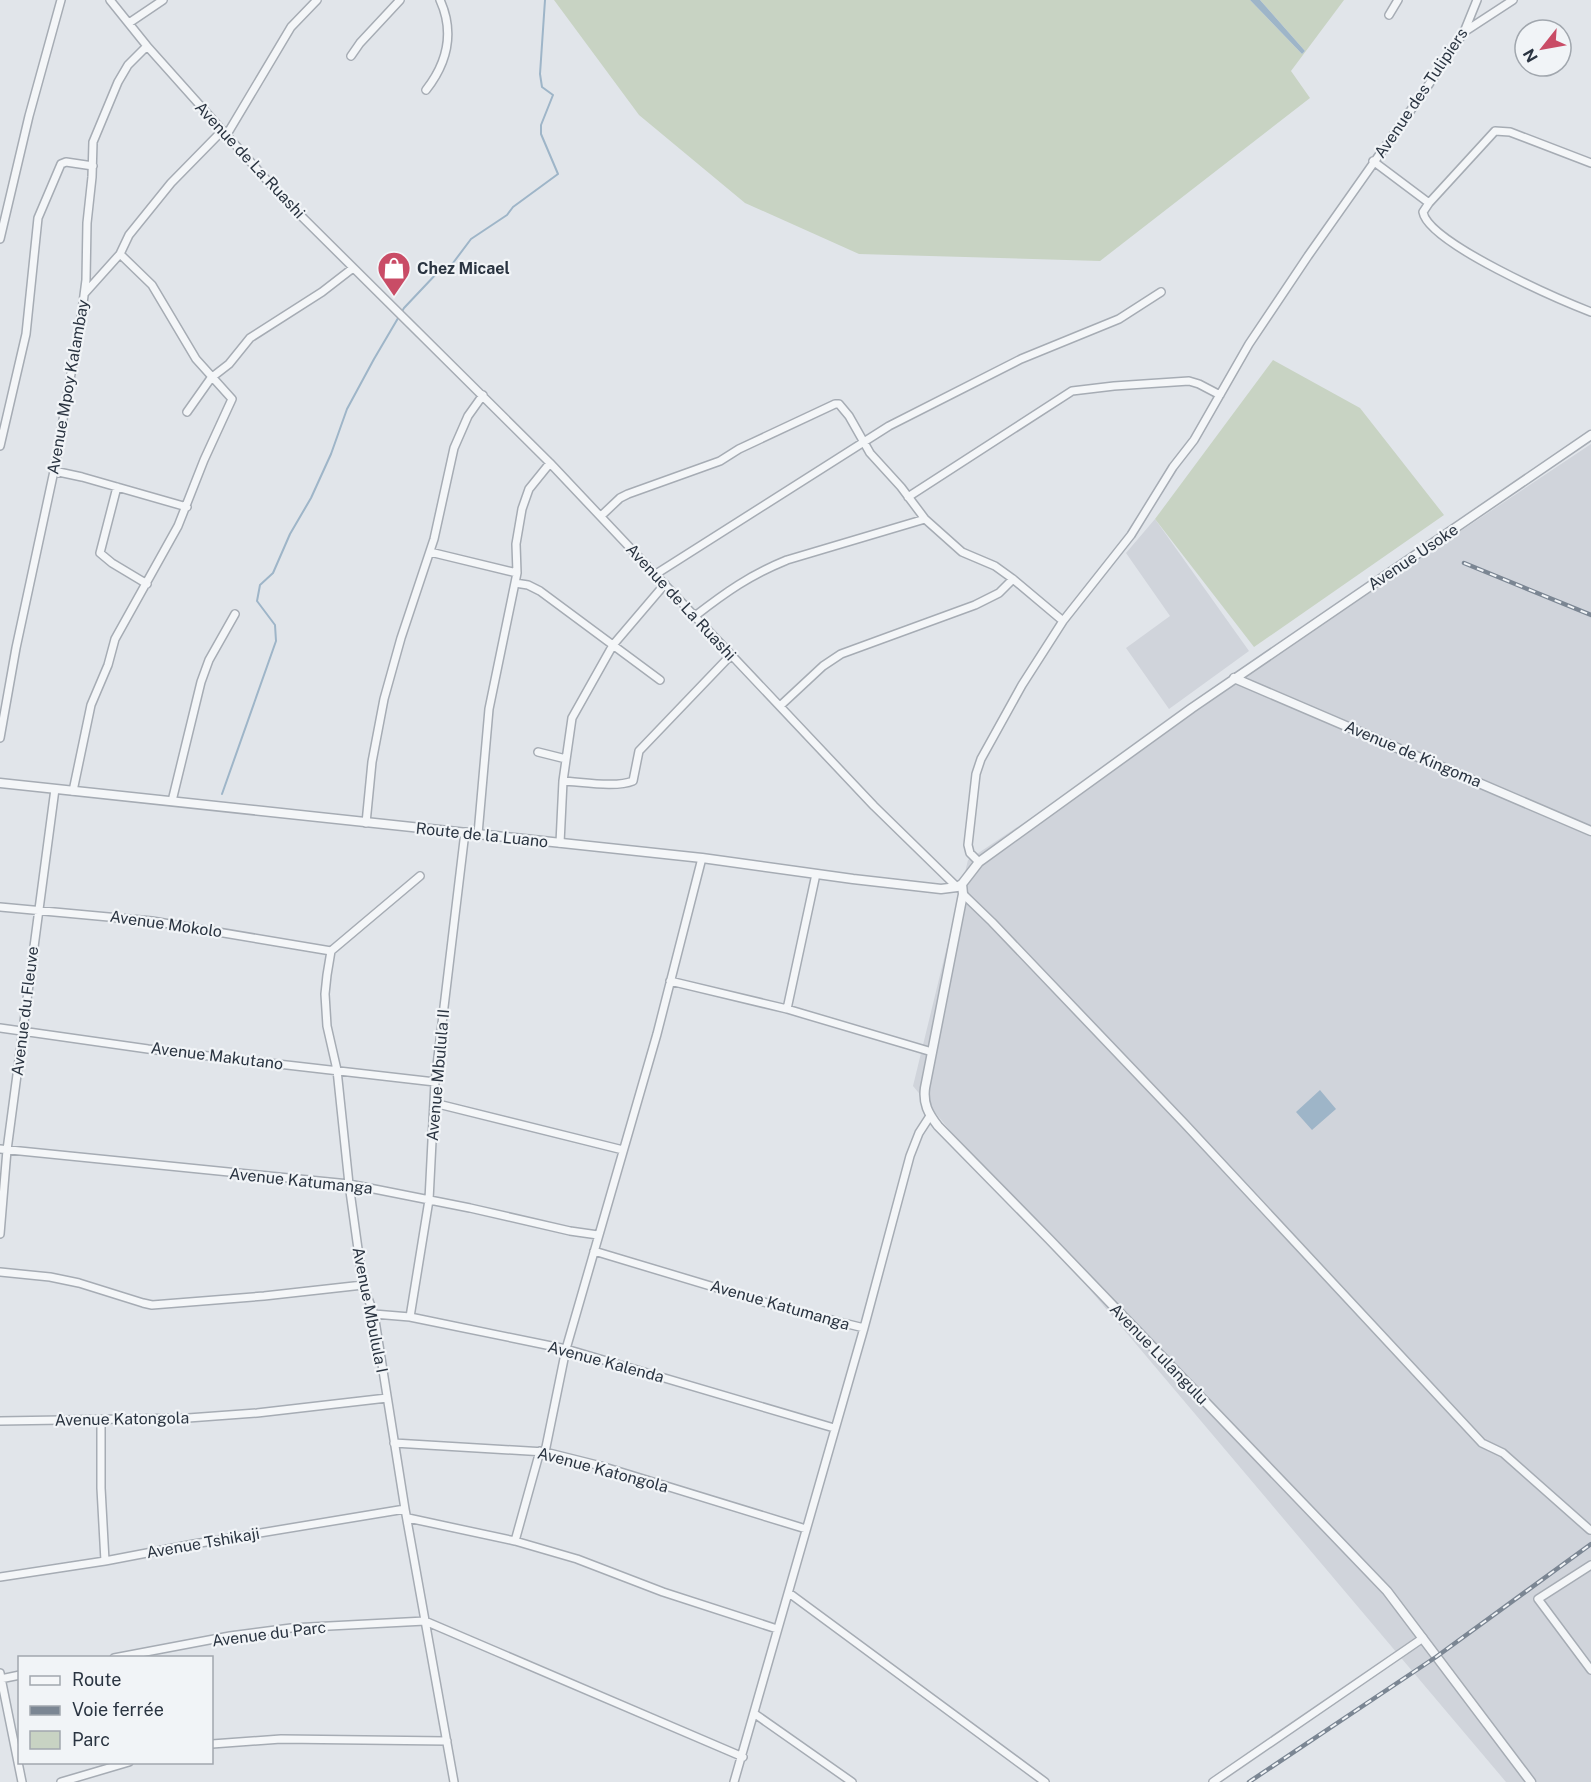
<svg xmlns="http://www.w3.org/2000/svg" width="1591" height="1782" font-family="'Public Sans',sans-serif">
<style>
.built{fill:#d0d4db}
.green{fill:#c8d3c3}
.water{fill:#9eb5c8}
.lines{fill:none;stroke-linecap:round;stroke-linejoin:round}
.stream{stroke:#9eb5c8;stroke-width:2}
.minor-casing{stroke:#a6acb4;stroke-width:10}
.tertiary-casing{stroke:#a6acb4;stroke-width:11}
.minor{stroke:#f4f6f8;stroke-width:7}
.tertiary{stroke:#f4f6f8;stroke-width:8}
.rail-casing{stroke:#7b8693;stroke-width:4.5}
.rail{stroke:#f1f4f7;stroke-width:2;stroke-dasharray:7;stroke-linecap:butt}
.labels{text-anchor:middle;dominant-baseline:central;stroke-width:4.5;stroke-linejoin:round;paint-order:stroke}
.street-label{font-size:16px;fill:#2a3441;stroke:#f1f4f7}
.poi-label{font-size:16px;font-weight:bold;fill:#2a3441;stroke:#f1f4f7;text-anchor:start}
</style>
<rect width="100%" height="100%" fill="#e1e5ea"/>
<path class="built" d="M1591 444V1782H1506L1048 1240 1016 1210 913 1086 968 860Z
M1155 519 1249 651 1169 709 1126 648 1170 616 1126 553Z"/>
<path class="green" d="M554 0H1250L1302 54 1305 51 1260 0H1344L1291 71 1310 98 1100 261 859 254 745 203 639 115Z
M1273 360 1360 408 1444 515 1254 647 1155 519Z"/>
<path class="water" d="M1250 0H1260L1305 51 1302 54Z
M1320 1090 1336 1109 1312 1130 1296 1112Z"/>
<g class="lines">
<path class="stream" d="M222 794 276 641 275 625 257 601 260 585 273 573 290 534 311 498 331 454 347 409 374 359 404 308 438 272 453 263 471 239 507 215 513 207 558 174 541 134V125L553 95 542 87 540 74 545 0"/>
<defs>
<path id="minor" d="M110 0 147 46 281 196 550 463 874 806 957 887
M1389 15 1398 0
M129 23 163 0
M1464 32 1513 0
M351 56 360 43 400 0
M426 90C447 63 455 33 440 0
M226 136 291 27 317 0
M1373 161 1429 203
M1591 163 1510 132 1495 131 1429 203 1423 212C1428 243 1560 300 1591 312
M0 239 29 116 61 0
M120 254 129 235 171 183 222 131
M187 412 211 378 229 364 250 338 322 292 353 268
M0 446 26 334 38 218 61 164 66 162 93 166
M54 471 82 477 187 507
M117 487 100 553 112 563 147 584
M908 497 1072 391 1114 386 1189 381 1199 384 1220 395
M601 516 620 498 628 494 720 461 739 449 835 404H839L849 416 870 453 901 487 925 519 962 552 995 566 1013 579 1063 621
M430 552 517 573
M656 574 889 426 1021 359 1119 319 1161 292
M515 583 528 585 540 591 660 680
M695 616C726 592 750 575 787 560L925 519
M780 706 823 666 841 654 975 605 999 593 1013 579
M0 738 16 648 54 471 82 311 86 280 87 223 92 177 93 142 118 82 128 65 147 46
M538 752 566 759
M563 781C583 782 616 788 633 781L639 751 731 655
M73 791 91 705 108 665 115 639 178 526 204 460 232 399 196 359 152 285 120 254 85 293
M172 801 201 682 209 660 235 614
M366 823 372 762 384 699 401 638 434 539 454 448 468 416 483 395
M478 834 489 709 517 573 516 544 522 509 529 489 550 463
M560 843 563 781 572 718 613 645 665 584
M979 862 970 853 968 845 976 774 981 759 1022 685 1063 621 1131 535 1173 467 1194 440 1249 344 1308 256 1425 90 1464 32 1477 0
M420 876 331 951 327 975 325 994 327 1026 337 1070 349 1184 363 1285 374 1314 405 1509 454 1782
M963 894 992 922 1184 1123 1482 1443 1503 1453 1590 1530
M0 907 152 921 331 951
M670 981 787 1009 932 1052
M787 1009 816 874
M0 1028 148 1049 435 1082
M434 1103 623 1150
M0 1149 349 1184 470 1208 570 1231 598 1235
M0 1234 7 1150 55 789
M594 1251 787 1309 864 1328
M0 1272 50 1277 79 1283 143 1303 152 1305 264 1296 363 1285
M374 1314 410 1317 566 1349 834 1428
M410 1317 429 1200 435 1082 465 832
M101 1420V1488L105 1561
M0 1421 188 1418 257 1413 387 1398
M394 1443 545 1452 601 1466 806 1529
M545 1452 566 1349 657 1034 702 858
M408 1518 515 1541 577 1559 663 1592 777 1629
M515 1541 540 1451
M1591 1565 1538 1599 1591 1670
M0 1577 105 1561 194 1544 405 1509
M789 1593 1045 1782
M114 1658 230 1636 291 1628 425 1621 743 1757
M0 1673 22 1782
M0 1679 20 1675
M755 1714 852 1782
M212 1744 281 1739 447 1741
M61 1782 129 1762
M734 1782 864 1328 910 1156 919 1133 930 1116
M1213 1782 1423 1638"/>
<path id="tertiary" d="M1234 678 1591 831
M0 783 702 858 853 879 941 889 957 887 962 884 979 862 1192 708 1591 435
M962 884 963 894 925 1088C923 1104 928 1113 938 1126L1049 1239 1387 1591 1531 1782"/>
</defs>
<use href="#minor" class="minor-casing"/>
<use href="#tertiary" class="tertiary-casing"/>
<use href="#minor" class="minor"/>
<use href="#tertiary" class="tertiary"/>
<defs>
<path id="rail" d="M1464 563 1591 615
M1249 1782 1436 1657 1591 1544"/>
</defs>
<use href="#rail" class="rail-casing"/>
<use href="#rail" class="rail"/>
</g>
<defs>
<symbol id="shop-pin" viewBox="-11 -11 22 30"><path d="M0 17L-7.5 6A9.5 9.5 0 1 1 7.5 6Z" fill="#c94c66" stroke="#f1f4f7"/><path d="M-5-2.5h2.3a2.7 3.5 0 0 1 5.4 0H5L5.5 6h-11ZM-1.5-2.5h3a1.5 2.3 0 0 0-3 0Z" fill="#fff"/></symbol>
</defs>
<g fill-rule="evenodd">
<use href="#shop-pin" x="375" y="249" width="38" height="52"/>
</g>
<g class="labels">
<g class="street-label">
<text transform="translate(1421 93) rotate(-56)">Avenue des Tulipiers</text>
<text transform="translate(250 160) rotate(47)">Avenue de La Ruashi</text>
<text transform="translate(68 387) rotate(-80)">Avenue Mpoy Kalambay</text>
<text transform="translate(1413 557) rotate(-34)">Avenue Usoke</text>
<text transform="translate(681 602) rotate(47)">Avenue de La Ruashi</text>
<text transform="translate(1413 754) rotate(23)">Avenue de Kingoma</text>
<text transform="translate(482 835) rotate(6)">Route de la Luano</text>
<text transform="translate(166 924) rotate(8)">Avenue Mokolo</text>
<text transform="translate(25 1011) rotate(-83)">Avenue du Fleuve</text>
<text transform="translate(217 1056) rotate(7)">Avenue Makutano</text>
<text transform="translate(438 1075) rotate(-85)">Avenue Mbulula II</text>
<text transform="translate(301 1181) rotate(6)">Avenue Katumanga</text>
<text transform="translate(780 1305) rotate(16)">Avenue Katumanga</text>
<text transform="translate(370 1310) rotate(79)">Avenue Mbulula I</text>
<text transform="translate(1159 1354) rotate(46)">Avenue Lulangulu</text>
<text transform="translate(606 1362) rotate(15)">Avenue Kalenda</text>
<text transform="translate(122 1419) rotate(-1)">Avenue Katongola</text>
<text transform="translate(603 1470) rotate(15)">Avenue Katongola</text>
<text transform="translate(203 1543) rotate(-10)">Avenue Tshikaji</text>
<text transform="translate(269 1634) rotate(-7)">Avenue du Parc</text>
</g>
<g class="poi-label">
<text x="417" y="268">Chez Micael</text>
</g>
</g>
<rect x="18" y="1656" width="195" height="108" fill="#f1f4f7" stroke="#a1a7ae" stroke-width="1.5"/>
<rect x="30" y="1676" width="30" height="9" fill="#f4f6f8" stroke="#a1a7ae" stroke-width="1.5"/>
<text x="72" y="1686" font-size="18" fill="#2a3441">Route</text>
<rect x="30" y="1706" width="30" height="9" fill="#7b8693" stroke="#a1a7ae" stroke-width="1.5"/>
<text x="72" y="1716" font-size="18" fill="#2a3441">Voie ferrée</text>
<rect x="30" y="1731" width="30" height="18" fill="#c8d3c3" stroke="#a1a7ae" stroke-width="1.5"/>
<text x="72" y="1746" font-size="18" fill="#2a3441">Parc</text>
<g transform="translate(1543 48) rotate(239)"><circle r="28" fill="#f1f4f7" stroke="#a1a7ae" stroke-width="1.5"/>
<path d="M0-4.5L10 22L0 15L-10 22Z" fill="#c94c66"/>
<text y="-9" font-size="16" font-weight="bold" text-anchor="middle" fill="#2a3441">N</text>
</g>
</svg>
